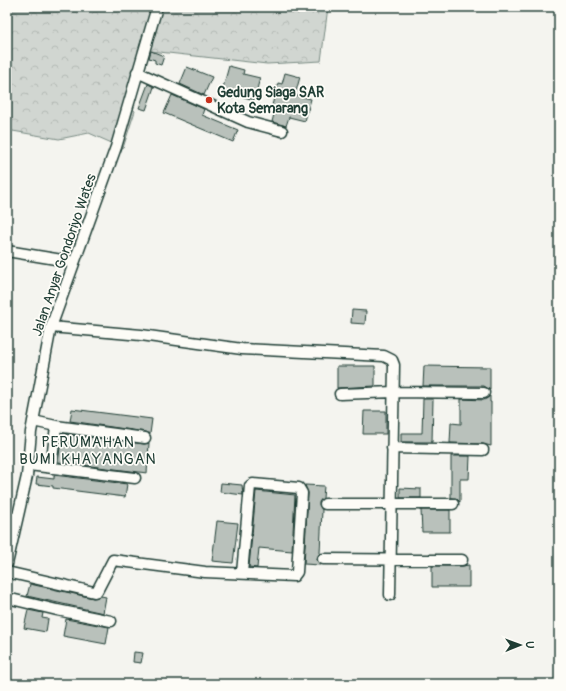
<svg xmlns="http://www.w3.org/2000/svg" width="566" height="691" font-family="Pangolin,sans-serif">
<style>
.forest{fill:url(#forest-crowns);stroke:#788a82}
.building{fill:#b9c1bb;stroke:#1f3d34}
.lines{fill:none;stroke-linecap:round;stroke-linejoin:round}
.minor-casing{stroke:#1f3d34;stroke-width:13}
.minor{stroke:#fdfcf7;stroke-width:10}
.poi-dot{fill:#c8321e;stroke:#fdfcf7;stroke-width:1.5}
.labels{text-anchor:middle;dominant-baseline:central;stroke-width:3.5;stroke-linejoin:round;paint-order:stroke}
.poi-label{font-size:14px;font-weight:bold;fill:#1f3d34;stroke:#fdfcf7;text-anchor:start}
.street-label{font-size:14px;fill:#1f3d34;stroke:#fdfcf7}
.neighbourhood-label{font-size:15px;letter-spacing:1px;fill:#1f3d34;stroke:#fdfcf7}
</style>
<defs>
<pattern id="forest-crowns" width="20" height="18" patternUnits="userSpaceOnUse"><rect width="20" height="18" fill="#d1d6d1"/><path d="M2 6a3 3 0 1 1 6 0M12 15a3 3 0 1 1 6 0" fill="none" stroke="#b3b9b4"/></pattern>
</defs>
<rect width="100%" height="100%" fill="#f4f4ef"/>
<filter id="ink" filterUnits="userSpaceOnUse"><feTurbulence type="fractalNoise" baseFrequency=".025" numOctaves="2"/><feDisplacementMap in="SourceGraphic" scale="8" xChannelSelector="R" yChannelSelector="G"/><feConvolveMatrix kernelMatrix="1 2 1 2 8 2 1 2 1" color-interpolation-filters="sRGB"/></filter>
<g filter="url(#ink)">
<path class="forest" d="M7 7H328L321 61 267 64 150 51 130 107 135 111 123 148 89 133 59 139 7 130Z"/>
<path class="building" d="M151 51 164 56 161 65 155 63V60L149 58Z
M229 66 244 70 243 74 260 78 254 100 234 94 233 99 221 95Z
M187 67 212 77 204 95 180 84Z
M285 73 300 77 295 95 311 99 305 121 289 117 286 126 272 122 275 110 271 109 278 83 282 84Z
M148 84 154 87 146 110 139 108Z
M172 95 204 109 202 115 238 130 233 142 164 113Z
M352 310 366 311 365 324 351 323Z
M337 366H375V386L337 388Z
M424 366 490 367V390L484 386H423Z
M490 396V402H491V446L483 444 450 443 451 423 461 424V399L484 400Z
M423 399H433L432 442H401V433H422Z
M72 409 152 419 150 434 146 432 70 421Z
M364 411H386V434H363Z
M62 434 144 444 149 443 147 473 58 462Z
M451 456H470L469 479H460V502L456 498H451Z
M54 475 127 484 125 497 53 488V486L36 484 37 477 54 479Z
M221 483 242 485 243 495 220 492Z
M305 485 324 486 323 498 319 504 322 510 320 553 317 559 320 565 304 564 308 493Z
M400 488 421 489V498H400Z
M256 491 295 495 292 551 259 548 257 568 249 567Z
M421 510H450V532H422Z
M217 521 238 523 233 563 212 561Z
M469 565V587H432V566H462Z
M30 584 93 598 101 596 106 597 103 613 27 596Z
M28 610 43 613 42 618 48 619 46 632 24 628Z
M66 619 109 627 106 644 63 636Z
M134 652 143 653 141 663 133 662Z"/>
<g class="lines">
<defs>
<path id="minor" d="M137 72 248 122 282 131
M7 251 74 262
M51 327 141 335 242 349 384 356 392 360 394 365 390 595
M340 394 394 392 484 393
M33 421 56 426
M392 448 483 450
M29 465 135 478
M51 468 56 426 145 438
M325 504H453
M7 521 8 517 17 519
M323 559 462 560
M7 564 27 476 31 432 51 327 116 147 157 7
M7 572 94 592 97 591 113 560 205 572 294 576 297 572 302 493 299 488 253 484 250 486 242 573
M7 598 57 610 111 621"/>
</defs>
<use href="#minor" class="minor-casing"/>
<use href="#minor" class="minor"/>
</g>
</g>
<circle class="poi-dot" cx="209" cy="100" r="4"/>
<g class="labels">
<g class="poi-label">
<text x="217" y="92">Gedung Siaga SAR<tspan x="217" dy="16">Kota Semarang</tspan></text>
</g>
<g class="street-label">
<text transform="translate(64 255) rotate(-71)">Jalan Anyar Gondoriyo Wates</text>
</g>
<g class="neighbourhood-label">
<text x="88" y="442">PERUMAHAN<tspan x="88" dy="17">BUMI KHAYANGAN</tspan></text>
</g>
</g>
<rect width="566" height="691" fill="none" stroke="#fdfcf7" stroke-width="24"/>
<rect x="12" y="12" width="542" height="667" fill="none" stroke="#1f3d34" stroke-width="1.5" filter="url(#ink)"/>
<g transform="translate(520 645) rotate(89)" stroke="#fdfcf7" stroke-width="3" paint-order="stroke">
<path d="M0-3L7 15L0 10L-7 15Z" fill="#1f3d34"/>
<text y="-6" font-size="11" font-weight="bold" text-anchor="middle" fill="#1f3d34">U</text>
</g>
</svg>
